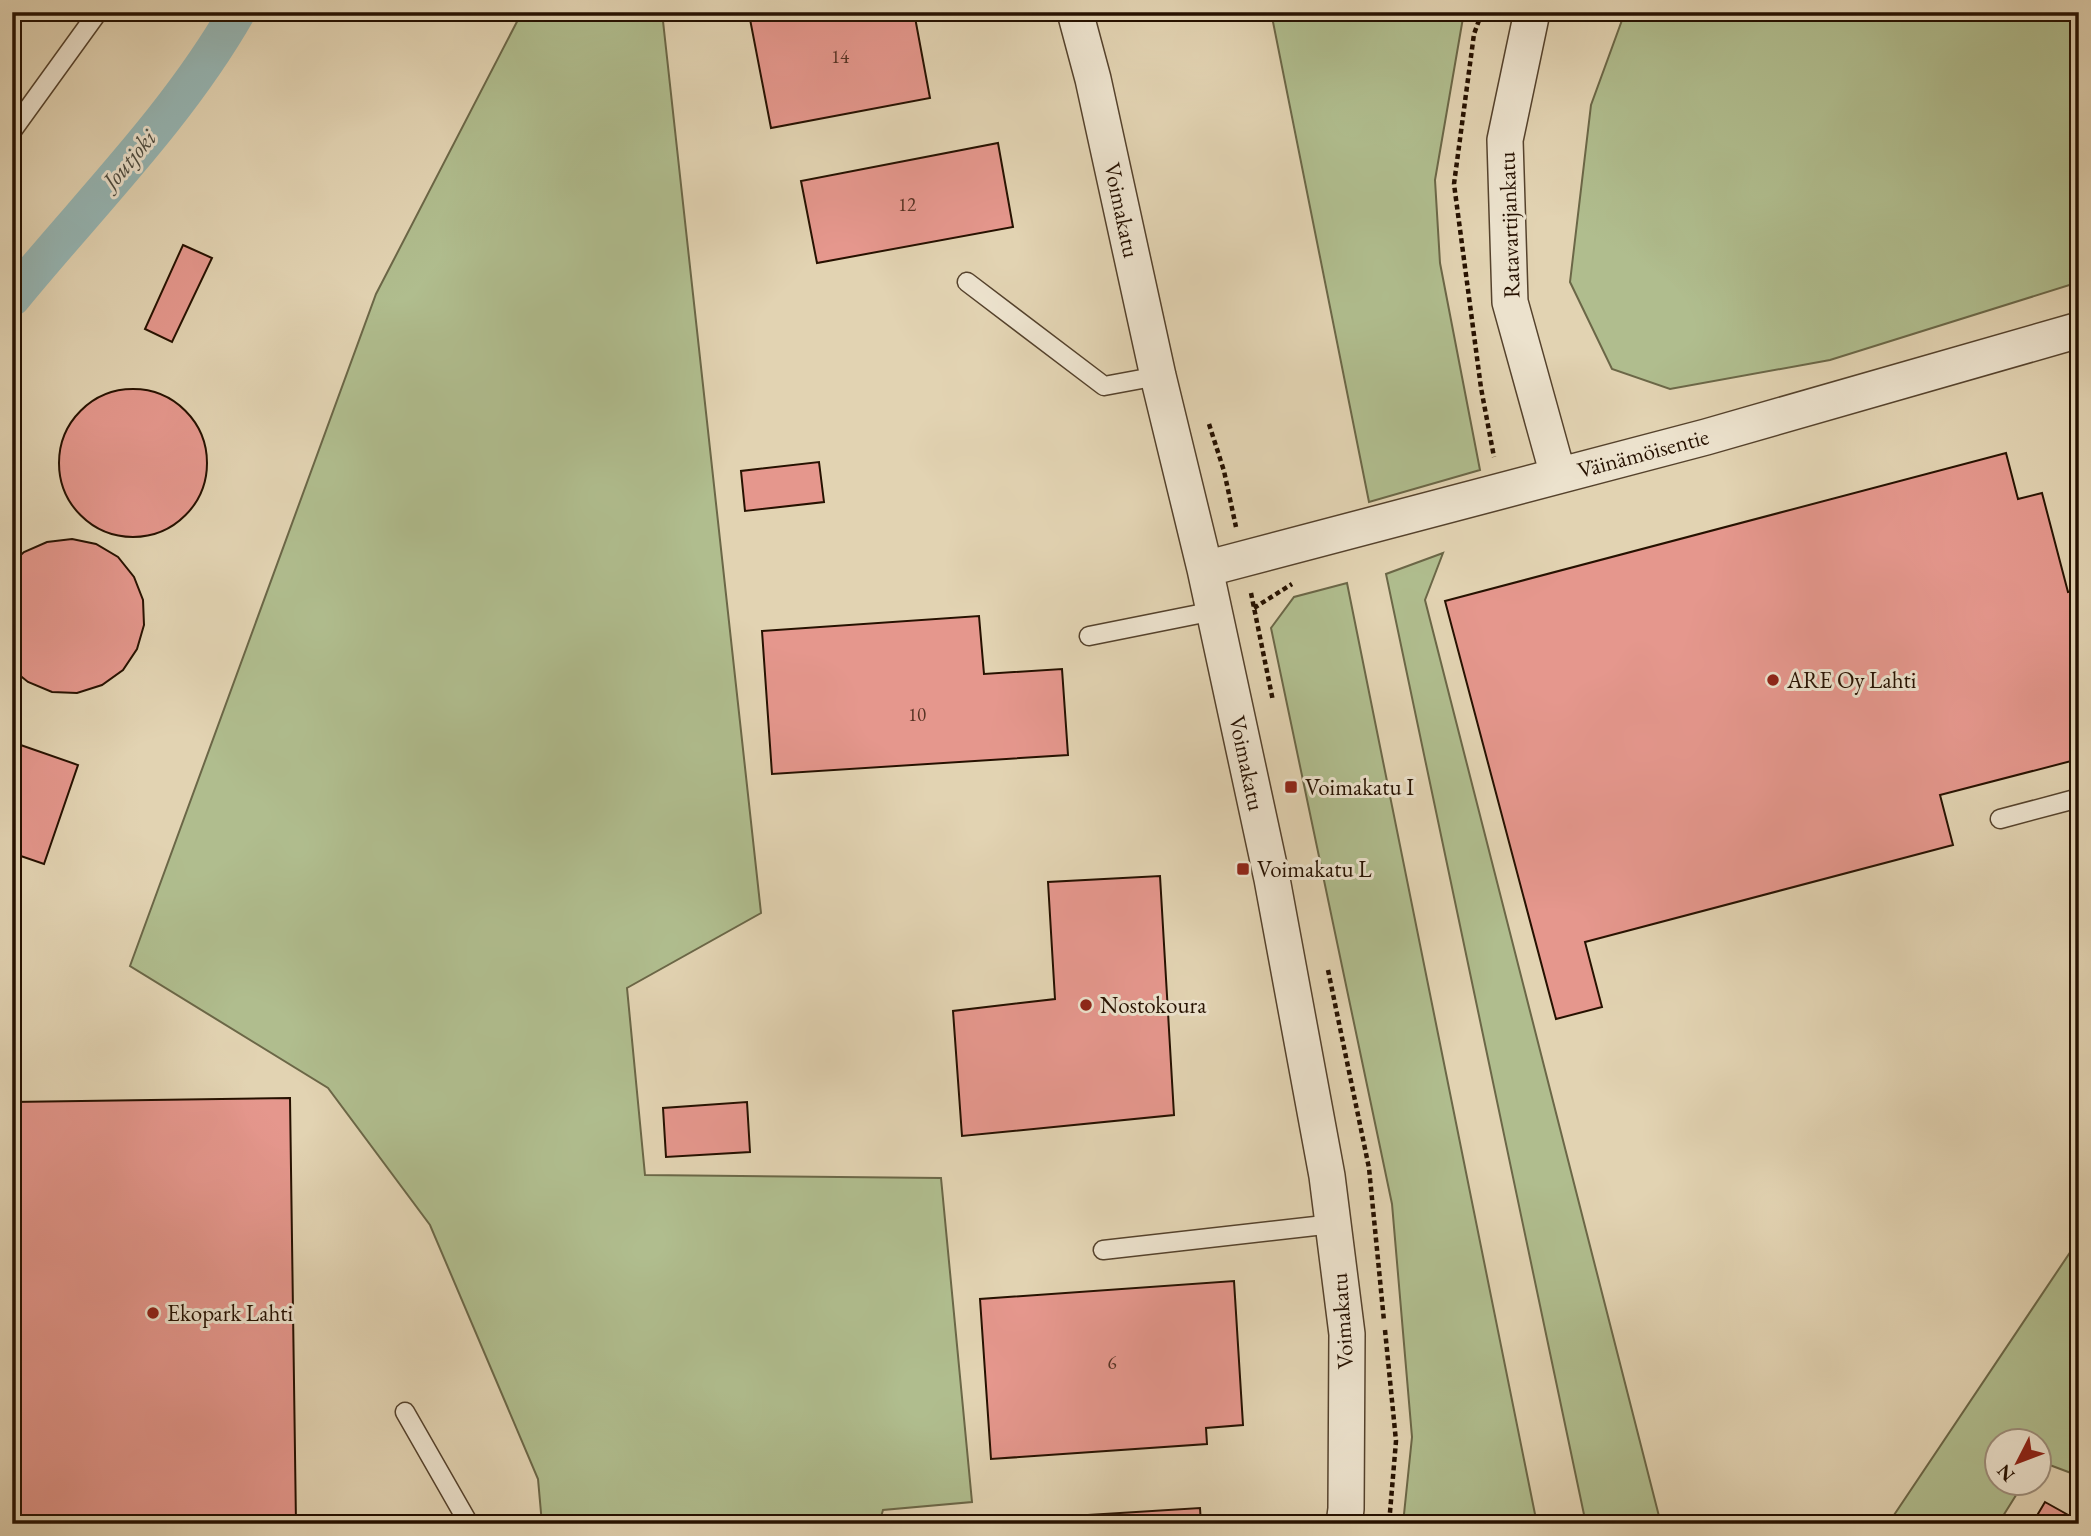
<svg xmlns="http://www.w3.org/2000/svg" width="2091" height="1536" font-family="'EB Garamond',serif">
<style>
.green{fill:#b0bd8e;stroke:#6b6747;stroke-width:2}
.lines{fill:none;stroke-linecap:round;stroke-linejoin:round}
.canal{stroke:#96b6b4;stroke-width:37}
.building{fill:#e5978d;stroke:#261100;stroke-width:2}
.lane-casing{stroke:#55422c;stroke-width:21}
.street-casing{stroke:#55422c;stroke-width:38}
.path{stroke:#261100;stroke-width:4.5;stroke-dasharray:5 3.5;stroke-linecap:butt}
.lane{stroke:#ece2cd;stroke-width:18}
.street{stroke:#ece2cd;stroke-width:35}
.poi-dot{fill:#8f2418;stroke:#ece2cd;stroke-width:2.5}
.labels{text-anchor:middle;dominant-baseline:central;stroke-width:6;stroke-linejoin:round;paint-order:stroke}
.number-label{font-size:19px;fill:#563223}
.street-label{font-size:23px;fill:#261100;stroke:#ece2cd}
.poi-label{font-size:23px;fill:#261100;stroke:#ece2cd;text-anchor:start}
.water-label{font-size:24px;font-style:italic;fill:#4d4b3f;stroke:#ece2cd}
</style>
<rect width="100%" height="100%" fill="#e2d3b2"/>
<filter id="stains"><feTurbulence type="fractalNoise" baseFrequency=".00286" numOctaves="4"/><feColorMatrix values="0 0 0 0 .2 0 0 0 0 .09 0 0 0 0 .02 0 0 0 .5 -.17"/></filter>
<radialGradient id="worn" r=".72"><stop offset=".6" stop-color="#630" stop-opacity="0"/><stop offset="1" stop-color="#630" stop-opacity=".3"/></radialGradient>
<path class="green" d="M522 12H662L761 913 627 988 645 1175 941 1178 972 1502 883 1510 879 1524H542L538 1479 430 1225 328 1088 130 966 376 294Z
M1271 12H1464L1435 180 1440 263 1480 470 1369 502Z
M1625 12H2079V282L1830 360 1670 389 1612 369 1570 282 1591 105Z
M1443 553 1425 600 1661 1524H1586L1386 574Z
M1347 583 1537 1524H1403L1412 1437 1392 1204 1271 628 1294 597Z
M2079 1239V1476L2039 1461 2038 1442H1996V1484H2023L1998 1524H1888Z"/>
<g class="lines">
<path class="canal" d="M12 298C88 205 177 117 237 12"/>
</g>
<path class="building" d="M756 12H914L930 98 771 128 749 14Z
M998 143 1013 227 817 263 801 181Z
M183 245 212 258 172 342 145 329Z
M59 463a74 74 0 1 1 148 0a74 74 0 1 1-148 0Z
M2006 453 2018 499 2042 493 2068 592 2079 589V759L1940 795 1953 845 1585 942 1602 1007 1556 1019 1445 601Z
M819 462 824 502 745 511 741 471Z
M72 539 96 544 118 557 134 577 143 600 144 625 137 649 123 670 102 685 77 693 52 692 28 682 12 669V563L24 552 47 542Z
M979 616 984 674 1062 669 1068 755 772 774 762 631Z
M12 742 78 765 44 864 12 853Z
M1160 876 1174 1115 962 1136 953 1011 1055 999 1048 882Z
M290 1098 296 1524H12V1102Z
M747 1102 750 1152 666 1157 663 1108Z
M1234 1281 1243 1425 1206 1428 1207 1444 991 1459 980 1299Z
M2045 1502 2079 1521V1524H2032Z
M1200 1508 1201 1524H1041L1040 1518Z"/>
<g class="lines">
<defs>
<path id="lane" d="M12 131 98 12
M967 282 1104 386 1158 376
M1089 636 1214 611
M2000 819 2079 798
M1103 1250 1333 1224
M405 1412 469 1524"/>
<path id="street" d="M1075 12 1093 79 1158 376 1205 569 1272 879 1327 1176 1347 1334 1346 1509 1344 1524
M1532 12 1505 140 1510 302 1558 475
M1205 569 1706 437 2079 330"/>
</defs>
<use href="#lane" class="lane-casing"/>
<use href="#street" class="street-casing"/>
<path class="path" d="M1482 12 1474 34 1454 184 1481 388 1494 457
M1209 424 1224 471 1236 527
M1251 593 1273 701
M1254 608 1292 584
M1328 970 1369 1168 1384 1321
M1385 1330 1396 1441 1389 1524"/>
<use href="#lane" class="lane"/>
<use href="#street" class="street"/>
</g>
<g class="poi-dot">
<circle cx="1773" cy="680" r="7"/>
<rect x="1284" y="780" width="14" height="14" rx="3.5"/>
<rect x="1236" y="862" width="14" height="14" rx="3.5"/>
<circle cx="1086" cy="1005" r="7"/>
<circle cx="153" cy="1313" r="7"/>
</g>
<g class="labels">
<g class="number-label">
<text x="840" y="56">14</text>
<text x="907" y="204">12</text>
<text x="917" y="714">10</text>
<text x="1112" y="1362">6</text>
</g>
<g class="street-label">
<text transform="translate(1122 210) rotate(78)">Voimakatu</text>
<text transform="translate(1509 225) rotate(-92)">Ratavartijankatu</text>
<text transform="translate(1643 453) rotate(-15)">Väinämöisentie</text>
<text transform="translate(1247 763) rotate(78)">Voimakatu</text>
<text transform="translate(1342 1321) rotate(-94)">Voimakatu</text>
</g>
<g class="poi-label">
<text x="1787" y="680">ARE Oy Lahti</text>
<text x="1305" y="787">Voimakatu I</text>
<text x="1257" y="869">Voimakatu L</text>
<text x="1100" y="1005">Nostokoura</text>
<text x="167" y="1313">Ekopark Lahti</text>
</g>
<g class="water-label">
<text transform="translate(129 159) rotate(-50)">Joutjoki</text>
</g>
</g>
<rect width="2091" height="1536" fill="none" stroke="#e2d3b2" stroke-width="42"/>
<rect x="14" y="14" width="2063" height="1508" fill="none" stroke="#261100" stroke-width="3.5"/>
<rect x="21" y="21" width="2049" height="1494" fill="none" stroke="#261100" stroke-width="2"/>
<g transform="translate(2018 1462) rotate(228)"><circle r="33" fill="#ece2cd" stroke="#9d8e7b" stroke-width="2"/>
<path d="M0-5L12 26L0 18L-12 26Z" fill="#8f2418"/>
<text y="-10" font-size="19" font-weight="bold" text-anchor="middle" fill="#261100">N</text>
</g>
<rect width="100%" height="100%" filter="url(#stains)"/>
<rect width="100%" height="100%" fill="url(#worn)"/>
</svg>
